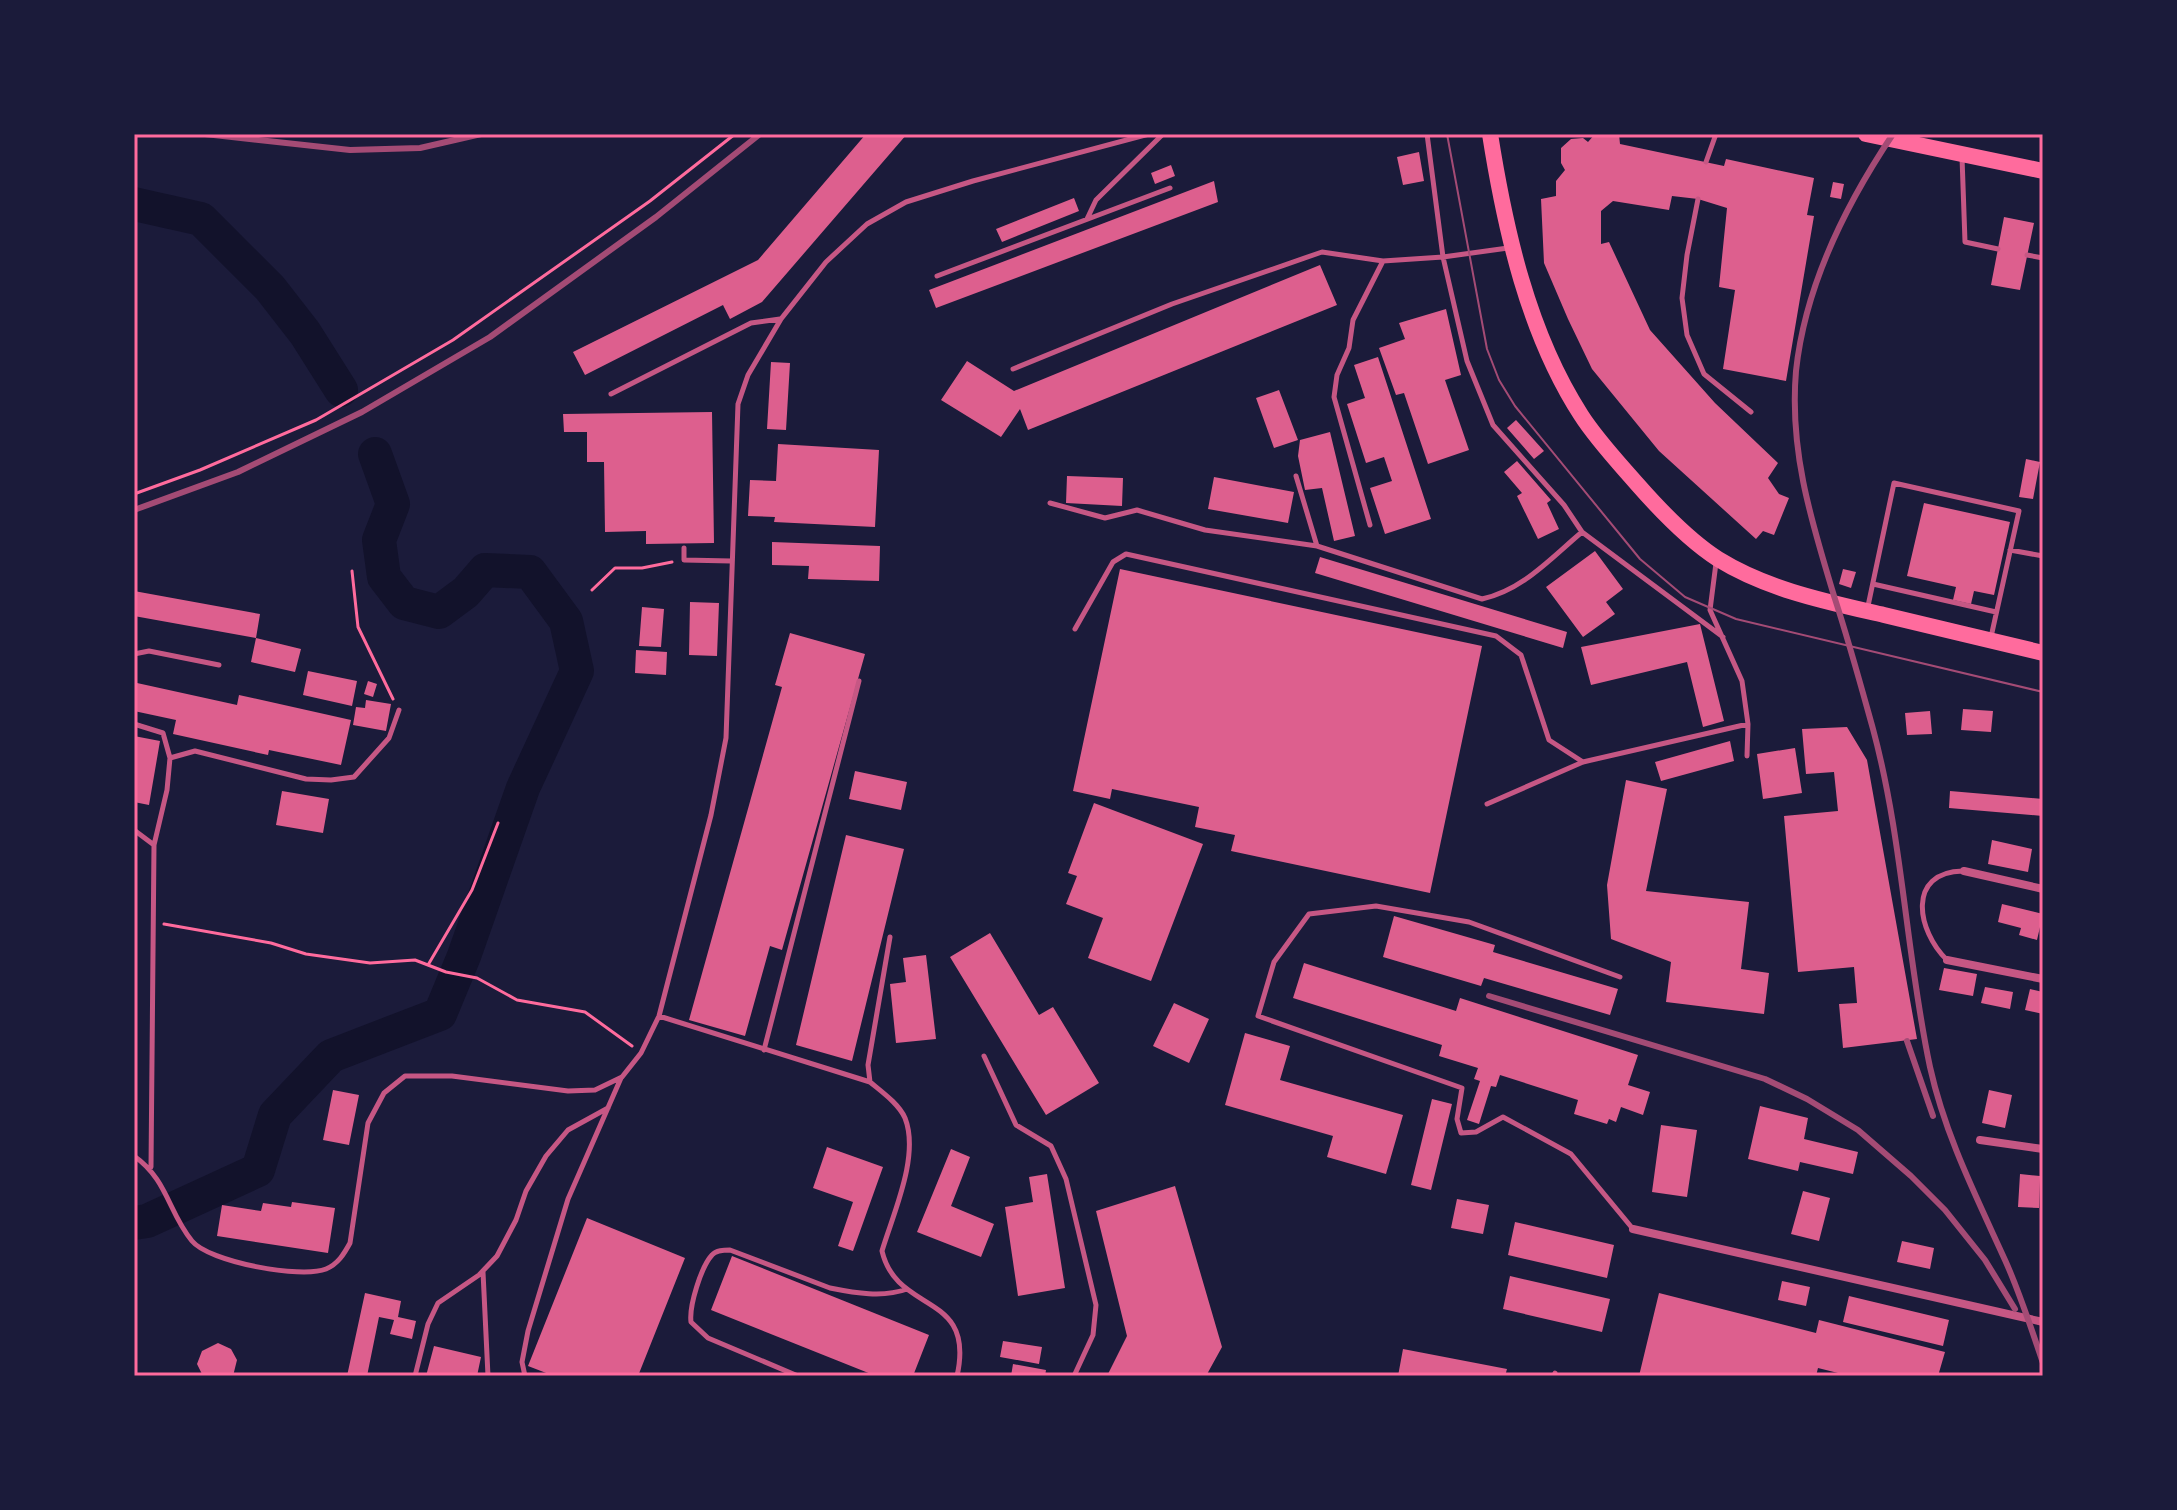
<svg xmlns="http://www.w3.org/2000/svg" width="2177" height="1510" font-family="'Golos Text',sans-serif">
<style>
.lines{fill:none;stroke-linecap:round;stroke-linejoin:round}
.river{stroke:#12122b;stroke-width:34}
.building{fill:#dd5f8e}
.path{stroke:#ff6b9d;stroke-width:3}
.service{stroke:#c65784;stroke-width:5}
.minor{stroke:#c65784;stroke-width:8}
.primary{stroke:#ff6b9d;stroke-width:16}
.tram{stroke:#a44b75;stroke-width:2}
.rail{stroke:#a44b75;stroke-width:6}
.neatline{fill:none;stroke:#ff6b9d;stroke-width:3}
</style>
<rect width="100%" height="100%" fill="#1b1b3a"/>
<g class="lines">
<path class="river" d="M134 204 201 219 270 288 305 333 341 390
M134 1223 147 1221 258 1170 275 1115 331 1056 440 1014 464 956 523 788 577 671 566 621 530 572 485 570 466 592 439 612 404 603 384 577 379 540 393 504 375 454"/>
</g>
<path class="building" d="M866 134H907L762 302 730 319 723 305 585 375 573 352 758 260Z
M1595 134H1619L1620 144 1724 166 1726 159 1814 178 1807 215 1814 216 1786 381 1723 369 1735 290 1719 287 1727 208 1698 199 1672 196 1669 210 1613 201 1601 211V244L1609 242 1650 330 1715 403 1778 463 1768 478 1779 494 1789 498 1774 535 1763 531 1756 539 1659 451 1592 369 1568 319 1544 263 1541 199 1556 196V181L1565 170 1561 163V148L1571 139 1583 138 1588 142Z
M1419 152 1424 181 1403 185 1397 157Z
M1171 165 1175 176 1155 184 1151 173Z
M1214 181 1218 202 936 308 929 290Z
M1833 182 1844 184 1841 199 1830 197Z
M1074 198 1079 211 1002 242 996 229Z
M2004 217 2034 223 2020 290 1991 285Z
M1320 265 1337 305 1028 430 1020 409 1001 437 941 400 967 361 1014 391Z
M1446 309 1461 375 1445 380 1469 450 1428 464 1404 393 1396 395 1379 348 1405 339 1399 323Z
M1378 357 1431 519 1385 534 1370 488 1392 481 1384 457 1366 463 1347 404 1365 398 1354 365Z
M771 362 790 363 786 430 767 429Z
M1279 390 1298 440 1274 448 1256 398Z
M712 412 714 543 646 544V531L605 532 604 462H587V432H564L563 414Z
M1516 420 1544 451 1534 459 1507 428Z
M1330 432 1355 536 1334 541 1322 488 1305 490 1298 456 1300 440Z
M778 444 879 450 875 527 774 522 775 517 748 516 750 480 776 481Z
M2026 459 2040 462 2033 499 2019 497Z
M1517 461 1551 500 1547 503 1559 529 1538 539 1517 496 1522 493 1504 472Z
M1067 476 1123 478 1122 506 1066 503Z
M1214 477 1294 492 1288 523 1208 509Z
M1924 503 2010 522 1994 595 1974 591 1971 604 1953 600 1956 587 1907 576Z
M772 542 880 546 879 581 808 579 809 566 772 565Z
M1595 551 1623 589 1606 602 1615 614 1583 637 1546 587Z
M1320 557 1567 632 1563 648 1315 573Z
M1120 569 1482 646 1430 893 1231 851 1235 835 1195 827 1199 807 1112 789 1110 799 1073 791Z
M1843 569 1856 572 1851 588 1839 584Z
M134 591 260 614 256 638 134 616Z
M690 602 719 603 717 656 689 655Z
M642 607 664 609 661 647 639 646Z
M1700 624 1724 721 1703 727 1687 662 1591 685 1581 647Z
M790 633 865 654 782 950 770 946 745 1036 689 1020 782 687 775 685Z
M256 638 301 649 295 672 251 662Z
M636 650 667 652 666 675 635 673Z
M308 671 357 681 352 706 303 695Z
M368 681 377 684 373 697 364 694Z
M137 683 237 705 239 695 351 720 341 765 269 750 268 755 173 734 176 720 134 711Z
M366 700 391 704 386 731 353 725 356 707 365 708Z
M1963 709 1993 711 1991 732 1961 730Z
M1930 711 1932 734 1907 735 1905 713Z
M1847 727 1867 760 1917 1039 1843 1048 1839 1004 1857 1003 1854 967 1798 972 1784 816 1838 811 1834 772 1806 774 1802 729Z
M134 736 160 741 149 805 134 802Z
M1730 741 1734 761 1661 781 1655 762Z
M1795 748 1802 793 1763 799 1757 754Z
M855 771 907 782 901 810 849 799Z
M1626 780 1667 789 1646 891 1749 902 1741 969 1769 973 1764 1014 1666 1002 1671 962 1611 939 1607 885Z
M282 791 329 799 323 833 276 825Z
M1950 791 2043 799V816L1949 808Z
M1094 803 1203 844 1151 981 1088 958 1103 918 1066 904 1077 876 1068 873Z
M846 835 904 849 852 1061 796 1045Z
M1992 840 2032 849 2028 872 1988 864Z
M2002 904 2043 914 2037 940 2019 935 2021 928 1998 922Z
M1394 916 1495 945 1493 952 1618 989 1610 1015 1484 978 1481 986 1383 957Z
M990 933 1039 1015 1053 1007 1099 1083 1046 1115 950 957Z
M926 955 936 1039 896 1043 890 984 906 982 903 958Z
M1304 963 1456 1011 1460 998 1638 1055 1628 1085 1650 1092 1643 1115 1621 1107 1616 1122 1609 1119 1607 1124 1574 1114 1578 1100 1500 1075 1496 1087 1491 1086 1479 1124 1467 1120 1480 1081 1474 1079 1478 1068 1439 1056 1442 1045 1293 998Z
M1944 968 1977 974 1973 996 1939 990Z
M1985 987 2013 992 2010 1009 1981 1003Z
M2030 989 2043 992V1014L2025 1010Z
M1174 1003 1209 1019 1189 1063 1153 1046Z
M1245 1033 1290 1046 1280 1080 1403 1115 1386 1174 1327 1157 1333 1136 1225 1105Z
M333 1090 359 1095 349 1145 323 1140Z
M1989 1090 2012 1095 2005 1128 1982 1123Z
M1432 1099 1452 1104 1431 1190 1411 1185Z
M1760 1106 1808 1118 1804 1139 1858 1152 1853 1174 1800 1162 1798 1171 1748 1159Z
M1661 1125 1697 1130 1687 1197 1652 1192Z
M827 1147 883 1167 853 1251 838 1246 853 1202 813 1188Z
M951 1149 970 1157 951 1206 994 1224 981 1257 917 1232Z
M1047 1174 1065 1288 1018 1296 1005 1207 1033 1202 1029 1177Z
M2020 1174 2040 1176 2039 1208 2018 1207Z
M1175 1186 1222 1347 1206 1376H1107L1127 1336 1096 1211Z
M1803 1191 1830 1198 1819 1241 1791 1234Z
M1457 1199 1489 1205 1483 1234 1451 1228Z
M292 1202 335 1208 328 1253 217 1236 222 1205 261 1211 263 1203 291 1207Z
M587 1218 685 1258 638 1376H554L528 1366Z
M1515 1222 1614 1245 1607 1278 1508 1255Z
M1902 1241 1934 1248 1930 1269 1897 1262Z
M732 1256 929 1335 913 1376H876L711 1310Z
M1510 1276 1610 1299 1602 1332 1503 1309Z
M1782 1281 1810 1287 1806 1306 1778 1300Z
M365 1293 401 1301 398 1317 416 1321 412 1339 390 1334 394 1320 379 1317 367 1376H347Z
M1659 1293 1816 1333 1819 1320 1945 1352 1938 1376H1850L1818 1368 1816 1376H1639Z
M1849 1296 1949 1320 1943 1346 1843 1322Z
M1003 1341 1042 1347 1039 1364 1000 1357Z
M218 1343 231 1349 237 1360 233 1376H203L197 1364 202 1351Z
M434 1346 481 1357 477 1376H426Z
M1403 1349 1507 1369 1505 1376H1398Z
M1013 1364 1046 1370 1045 1376H1011Z"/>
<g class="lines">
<path class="path" d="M134 494 200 470 316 420 453 340 650 201 735 134
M352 571 358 627 393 699
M592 590 615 568H642L672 562
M164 924 271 943 306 954 370 963 415 960 446 972 477 978 517 1000 585 1012 632 1046
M428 965 472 890 498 823"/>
<path class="service" d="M1427 134 1443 257 1467 361 1493 425 1564 505 1582 532 1723 637
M1962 157 1965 242 1998 249
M1706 162 1716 134
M1698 199 1687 255 1682 298 1687 335 1704 374 1751 412
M1087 219 1096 200 1163 134
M2027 255 2043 258
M937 276 1170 188
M1013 369 1172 304 1322 252 1383 261 1443 257 1508 248
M611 394 751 323 780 319
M1296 476 1317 546 1482 599C1523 590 1551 558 1582 532
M1050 503 1105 518 1137 510 1205 530 1317 546
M1370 525 1334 397 1337 375 1349 348 1353 320 1383 261
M684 548V560L731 561
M2010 550 2043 556
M1716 563 1710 610 1742 681 1748 724 1747 756
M1873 584 1996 612
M1868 606 1894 483 2019 511 1991 637
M1075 629 1113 562 1126 554 1496 636 1521 655 1549 740 1583 762
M134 654 149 651 219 665
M134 724 163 733 170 758 167 790 154 845
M170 758 195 751 306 779 331 780 354 777 389 738 399 710
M1487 804 1583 762 1748 724
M134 830 154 845 151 1167
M1947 960C1917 931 1906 872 1963 871
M1620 977 1469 922 1376 906 1309 914 1274 962 1258 1016 1462 1088 1457 1119 1461 1133 1476 1132 1503 1117 1571 1154 1633 1229
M659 1016 870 1082C882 1092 899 1104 905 1118 920 1156 893 1214 882 1251 897 1315 976 1291 957 1376
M764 1050 859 681
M984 1056 1016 1125 1051 1146 1066 1179 1096 1305 1093 1335 1074 1376
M870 1082 868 1065 890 937
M134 1156C168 1180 168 1212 192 1241 209 1262 301 1279 326 1269 338 1264 344 1254 350 1243L368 1123 384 1093 405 1076H452L568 1091 595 1090 622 1077 641 1053 659 1016 711 815 726 738 738 404 748 375 781 319 826 262 867 224 906 202 973 181 1149 134
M483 1272 488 1376
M415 1376 428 1324 438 1303 479 1275 497 1256 516 1220 526 1191 546 1156 568 1130 608 1108
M525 1376 522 1362 528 1331 568 1199 621 1078
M798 1376 708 1338 691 1322C689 1306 701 1267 712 1255 716 1250 724 1250 730 1250L830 1288C855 1293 883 1298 907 1289
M1554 1376 1555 1373"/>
<path class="minor" d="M1964 871 2043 889
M1947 960 2043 979
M1980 1140 2043 1149
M1633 1229 2043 1322"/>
<path class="primary" d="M1490 134C1505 229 1528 333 1581 415 1597 440 1618 462 1638 485 1660 510 1690 541 1718 559 1768 590 1828 602 1884 615 1937 628 1990 640 2043 653
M1866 134 2043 171"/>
<path class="tram" d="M1447 134 1487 349 1499 380 1515 406 1640 559 1685 597 1736 619 2043 692"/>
<path class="rail" d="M205 134 350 150 420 148 481 134
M1893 134C1846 204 1805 286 1796 371 1789 452 1812 523 1835 599 1849 642 1861 686 1873 729 1903 840 1906 955 1930 1067 1945 1135 1976 1196 2005 1260 2020 1293 2031 1328 2043 1363
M134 510 238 472 362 412 490 337 656 217 760 134
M1489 996 1765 1079 1807 1099 1858 1130 1911 1176 1945 1210 1985 1260 2015 1309
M1907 1041 1933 1116"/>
</g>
<rect width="2177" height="1510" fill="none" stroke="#1b1b3a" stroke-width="272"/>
<rect x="136" y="136" width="1905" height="1238" class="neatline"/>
</svg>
